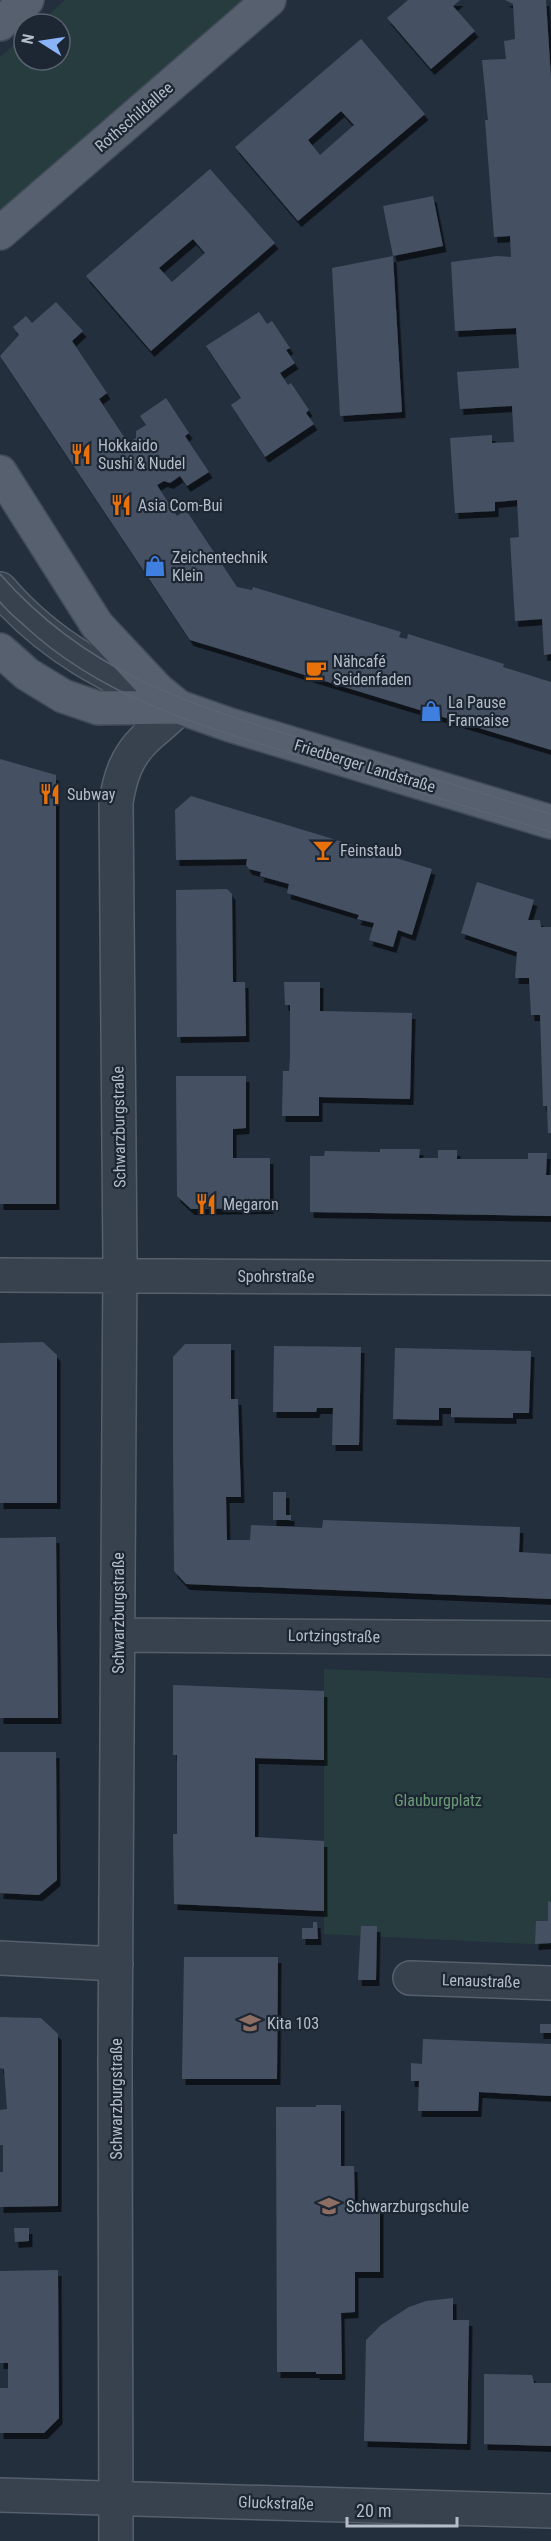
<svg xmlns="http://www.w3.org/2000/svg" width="551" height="2541" font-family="'Roboto Condensed',sans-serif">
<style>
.green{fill:#263c3f}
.building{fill:#455162;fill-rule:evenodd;filter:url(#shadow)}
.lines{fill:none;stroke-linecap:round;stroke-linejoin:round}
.minor-casing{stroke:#565f6c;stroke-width:36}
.major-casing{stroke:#414a57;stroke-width:36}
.minor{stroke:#38414e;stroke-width:33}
.major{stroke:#56606e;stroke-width:33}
.tram{stroke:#5a6575;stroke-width:1.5}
.labels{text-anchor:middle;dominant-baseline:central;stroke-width:4.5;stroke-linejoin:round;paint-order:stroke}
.street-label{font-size:16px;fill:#b4bcc9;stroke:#1d2633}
.poi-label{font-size:16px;fill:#b4bcc9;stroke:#1d2633;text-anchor:start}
.park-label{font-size:16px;fill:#6b9a76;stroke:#1d2633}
</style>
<defs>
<filter id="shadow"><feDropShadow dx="3.5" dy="6" stdDeviation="0" flood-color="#0009"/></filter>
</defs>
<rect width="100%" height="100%" fill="#242f3e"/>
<path class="green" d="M65 0H247L0 217V57L24 36V60H60V24H38Z
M324 1669 551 1678V1945L324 1934Z"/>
<path class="building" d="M408 0H460L453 6 475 31 431 69 387 18Z
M505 0H546L551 79V654L544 655 542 619 515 621 510 538 519 537 517 500 495 502V511L455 513 450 438 492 435V443L514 442 512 406 460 409 457 372 519 368 516 328 455 331 451 262 497 256 511 257 510 236 494 237 485 120H488L482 60 506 59 504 41 515 39 513 4Z
M361 39 425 114 298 221 235 147ZM341 111 354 125 320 155 308 140Z
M210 169 275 243 151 351 86 276ZM193 239 205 253 172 282 159 268Z
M433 196 443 246 393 256 383 206Z
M393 256 402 412 340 416 332 268Z
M56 302 83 331 72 341 107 393 99 399 128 443 136 438V431L146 425 140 416 166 398 189 433 185 436 209 472 187 486 180 476 170 483 164 481 157 485 177 516 186 510 237 587 252 590 253 587 286 597 401 632 399 637 407 639 408 634 504 664 503 667 551 682V750L190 640 0 356 19 335 13 327 26 316 32 323Z
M259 312 267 324 272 321 290 348 286 350 295 363 280 373 288 385 291 383 309 410 306 413 314 424 265 457 231 405 241 398 206 346Z
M0 759 56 775V1204H0Z
M191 796 432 869 412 935 398 930 393 947 369 940 374 923 357 919 359 915 287 893 289 884 260 876 261 872 249 869 246 865 247 859 176 860 175 810Z
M477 882 534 900 528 920H540L541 927H551V1133H548L547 1106H543L540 1015H531L529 978H515L517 952 461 933Z
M227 889 232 894 233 982H245L246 1036 177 1037 176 890Z
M284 982H320V1011L412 1013 410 1099 319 1097V1116H282L283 1071H289L290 1057V1005H285Z
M176 1076H246V1128L233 1129V1158H270V1208L191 1209 177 1196Z
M380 1149H420L419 1158H438V1150H457V1159H528V1153H547L546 1175H551V1216L310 1212V1156H324L325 1151 380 1152Z
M43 1342 57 1355V1503H0V1343Z
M185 1344H231V1399H238L241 1497H226L227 1540H250L251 1525 322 1528 323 1520 520 1527 519 1552 551 1554V1599L186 1584 174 1571 173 1447V1357Z
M274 1346 361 1347 359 1445H332L333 1408H317L316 1412H273Z
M395 1348 531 1351 529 1413H513V1418L451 1417V1408H439V1420L393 1419Z
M273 1492H286V1515H291V1520H273Z
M56 1537 58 1718H0V1538Z
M173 1685 324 1691V1760L255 1758V1837L324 1841V1911L174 1904 173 1834H177V1755H173Z
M0 1752H56L57 1880 39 1895 0 1893Z
M548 1901 551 1902V1943L535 1944 536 1921H548Z
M313 1922H317L318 1939H302V1928H313Z
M361 1926H377L376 1980H358Z
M184 1957H278L277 2079H182Z
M0 2017 41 2018 58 2034V2206L0 2207V2172H3V2145H0V2110L7 2109 4 2069 0 2068Z
M540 2024H551V2033H540Z
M423 2039 551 2044V2096L479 2092 478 2111H418L419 2081H411V2063L422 2064Z
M316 2105H341V2166H354L355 2207H380V2272H355V2312L341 2313 342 2374H316V2372H277L276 2107H316Z
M14 2228H29V2241L15 2242Z
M58 2270 59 2418 44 2433H0V2388H8V2363H0V2271Z
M453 2298V2320H469L467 2444 364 2441 366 2340 381 2325 409 2307 426 2301Z
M484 2374 532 2375 534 2383H551V2446L484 2444Z"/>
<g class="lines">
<defs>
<path id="minor" d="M0 589C50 648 110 677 179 707 169 720 156 728 145 739 126 757 120 778 116 802L120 1261 115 2060 116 2541
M0 1275 551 1278
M118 1635 551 1638
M0 1958 116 1964
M410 1978 551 1983
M0 2495 551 2511"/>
<path id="major" d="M0 24 27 0
M0 233 269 0
M0 472 97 625 158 690 179 707
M0 650 27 674 63 696 98 708 179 707 230 725 551 822"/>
</defs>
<use href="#minor" class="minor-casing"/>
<use href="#major" class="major-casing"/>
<use href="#minor" class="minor"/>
<use href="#major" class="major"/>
<path class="tram" d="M0 574C92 679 201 708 329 747 403 769 477 792 551 814
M0 602C8 612 17 619 26 627 110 705 223 732 329 765 403 787 477 810 551 832"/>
</g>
<defs>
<symbol id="restaurant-bare" viewBox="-9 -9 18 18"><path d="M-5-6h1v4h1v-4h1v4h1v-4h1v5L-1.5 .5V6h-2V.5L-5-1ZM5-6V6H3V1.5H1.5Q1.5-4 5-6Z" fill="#e8710a" stroke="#1d2633" stroke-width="2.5" paint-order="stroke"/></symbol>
<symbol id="shop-bare" viewBox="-9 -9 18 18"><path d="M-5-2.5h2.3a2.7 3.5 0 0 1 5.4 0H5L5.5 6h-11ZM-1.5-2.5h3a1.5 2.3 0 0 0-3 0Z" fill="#3f7fe0" stroke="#1d2633" stroke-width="2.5" paint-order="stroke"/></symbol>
<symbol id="cafe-bare" viewBox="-9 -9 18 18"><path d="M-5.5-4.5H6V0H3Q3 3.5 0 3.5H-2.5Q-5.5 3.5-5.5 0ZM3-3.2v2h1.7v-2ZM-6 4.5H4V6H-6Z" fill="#e8710a" stroke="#1d2633" stroke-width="2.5" paint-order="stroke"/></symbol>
<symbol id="bar-bare" viewBox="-9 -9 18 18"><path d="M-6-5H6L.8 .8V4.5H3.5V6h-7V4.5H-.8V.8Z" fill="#e8710a" stroke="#1d2633" stroke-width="2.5" paint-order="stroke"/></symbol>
<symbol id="school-bare" viewBox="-9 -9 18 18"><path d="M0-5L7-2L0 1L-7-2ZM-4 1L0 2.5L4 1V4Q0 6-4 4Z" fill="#8d6e63" stroke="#1d2633" stroke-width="2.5" paint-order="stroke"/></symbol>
</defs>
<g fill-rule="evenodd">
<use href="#restaurant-bare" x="66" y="439" width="30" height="30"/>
<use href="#restaurant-bare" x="106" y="490" width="30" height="30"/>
<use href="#shop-bare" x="140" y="551" width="30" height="30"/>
<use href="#cafe-bare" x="301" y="655" width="30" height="30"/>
<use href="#shop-bare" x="416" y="696" width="30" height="30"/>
<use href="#restaurant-bare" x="35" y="779" width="30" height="30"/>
<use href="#bar-bare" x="308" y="835" width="30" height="30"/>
<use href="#restaurant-bare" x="191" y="1189" width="30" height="30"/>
<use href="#school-bare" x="235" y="2008" width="30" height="30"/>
<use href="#school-bare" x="314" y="2191" width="30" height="30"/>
</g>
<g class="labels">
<g class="street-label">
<text transform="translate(134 117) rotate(-41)">Rothschildallee</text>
<text transform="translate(365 766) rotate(17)">Friedberger Landstraße</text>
<text transform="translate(119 1127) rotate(-91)">Schwarzburgstraße</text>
<text x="276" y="1276">Spohrstraße</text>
<text transform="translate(118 1613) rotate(-90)">Schwarzburgstraße</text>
<text transform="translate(334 1636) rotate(1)">Lortzingstraße</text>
<text transform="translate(481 1981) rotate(2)">Lenaustraße</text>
<text transform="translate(116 2099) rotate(-90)">Schwarzburgstraße</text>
<text transform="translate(276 2503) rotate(2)">Gluckstraße</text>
</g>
<g class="poi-label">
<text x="98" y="445">Hokkaido<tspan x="98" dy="18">Sushi &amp; Nudel</tspan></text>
<text x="138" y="505">Asia Com-Bui</text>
<text x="172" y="557">Zeichentechnik<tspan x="172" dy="18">Klein</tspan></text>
<text x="333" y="661">Nähcafé<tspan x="333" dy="18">Seidenfaden</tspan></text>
<text x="448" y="702">La Pause<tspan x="448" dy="18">Francaise</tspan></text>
<text x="67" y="794">Subway</text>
<text x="340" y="850">Feinstaub</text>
<text x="223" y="1204">Megaron</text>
<text x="267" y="2023">Kita 103</text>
<text x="346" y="2206">Schwarzburgschule</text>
</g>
<g class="park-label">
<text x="438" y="1800">Glauburgplatz</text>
</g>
</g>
<g transform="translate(42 42) rotate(282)"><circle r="28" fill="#1d2633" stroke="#59626f" stroke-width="1.5"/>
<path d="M0-4.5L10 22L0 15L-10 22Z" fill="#8ab4f8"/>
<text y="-9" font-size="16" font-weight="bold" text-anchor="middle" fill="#b4bcc9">N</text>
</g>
<path d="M347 2517v9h110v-9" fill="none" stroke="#b4bcc9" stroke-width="3"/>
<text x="356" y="2517" font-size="18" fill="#b4bcc9" stroke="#1d2633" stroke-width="4.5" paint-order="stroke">20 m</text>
</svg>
